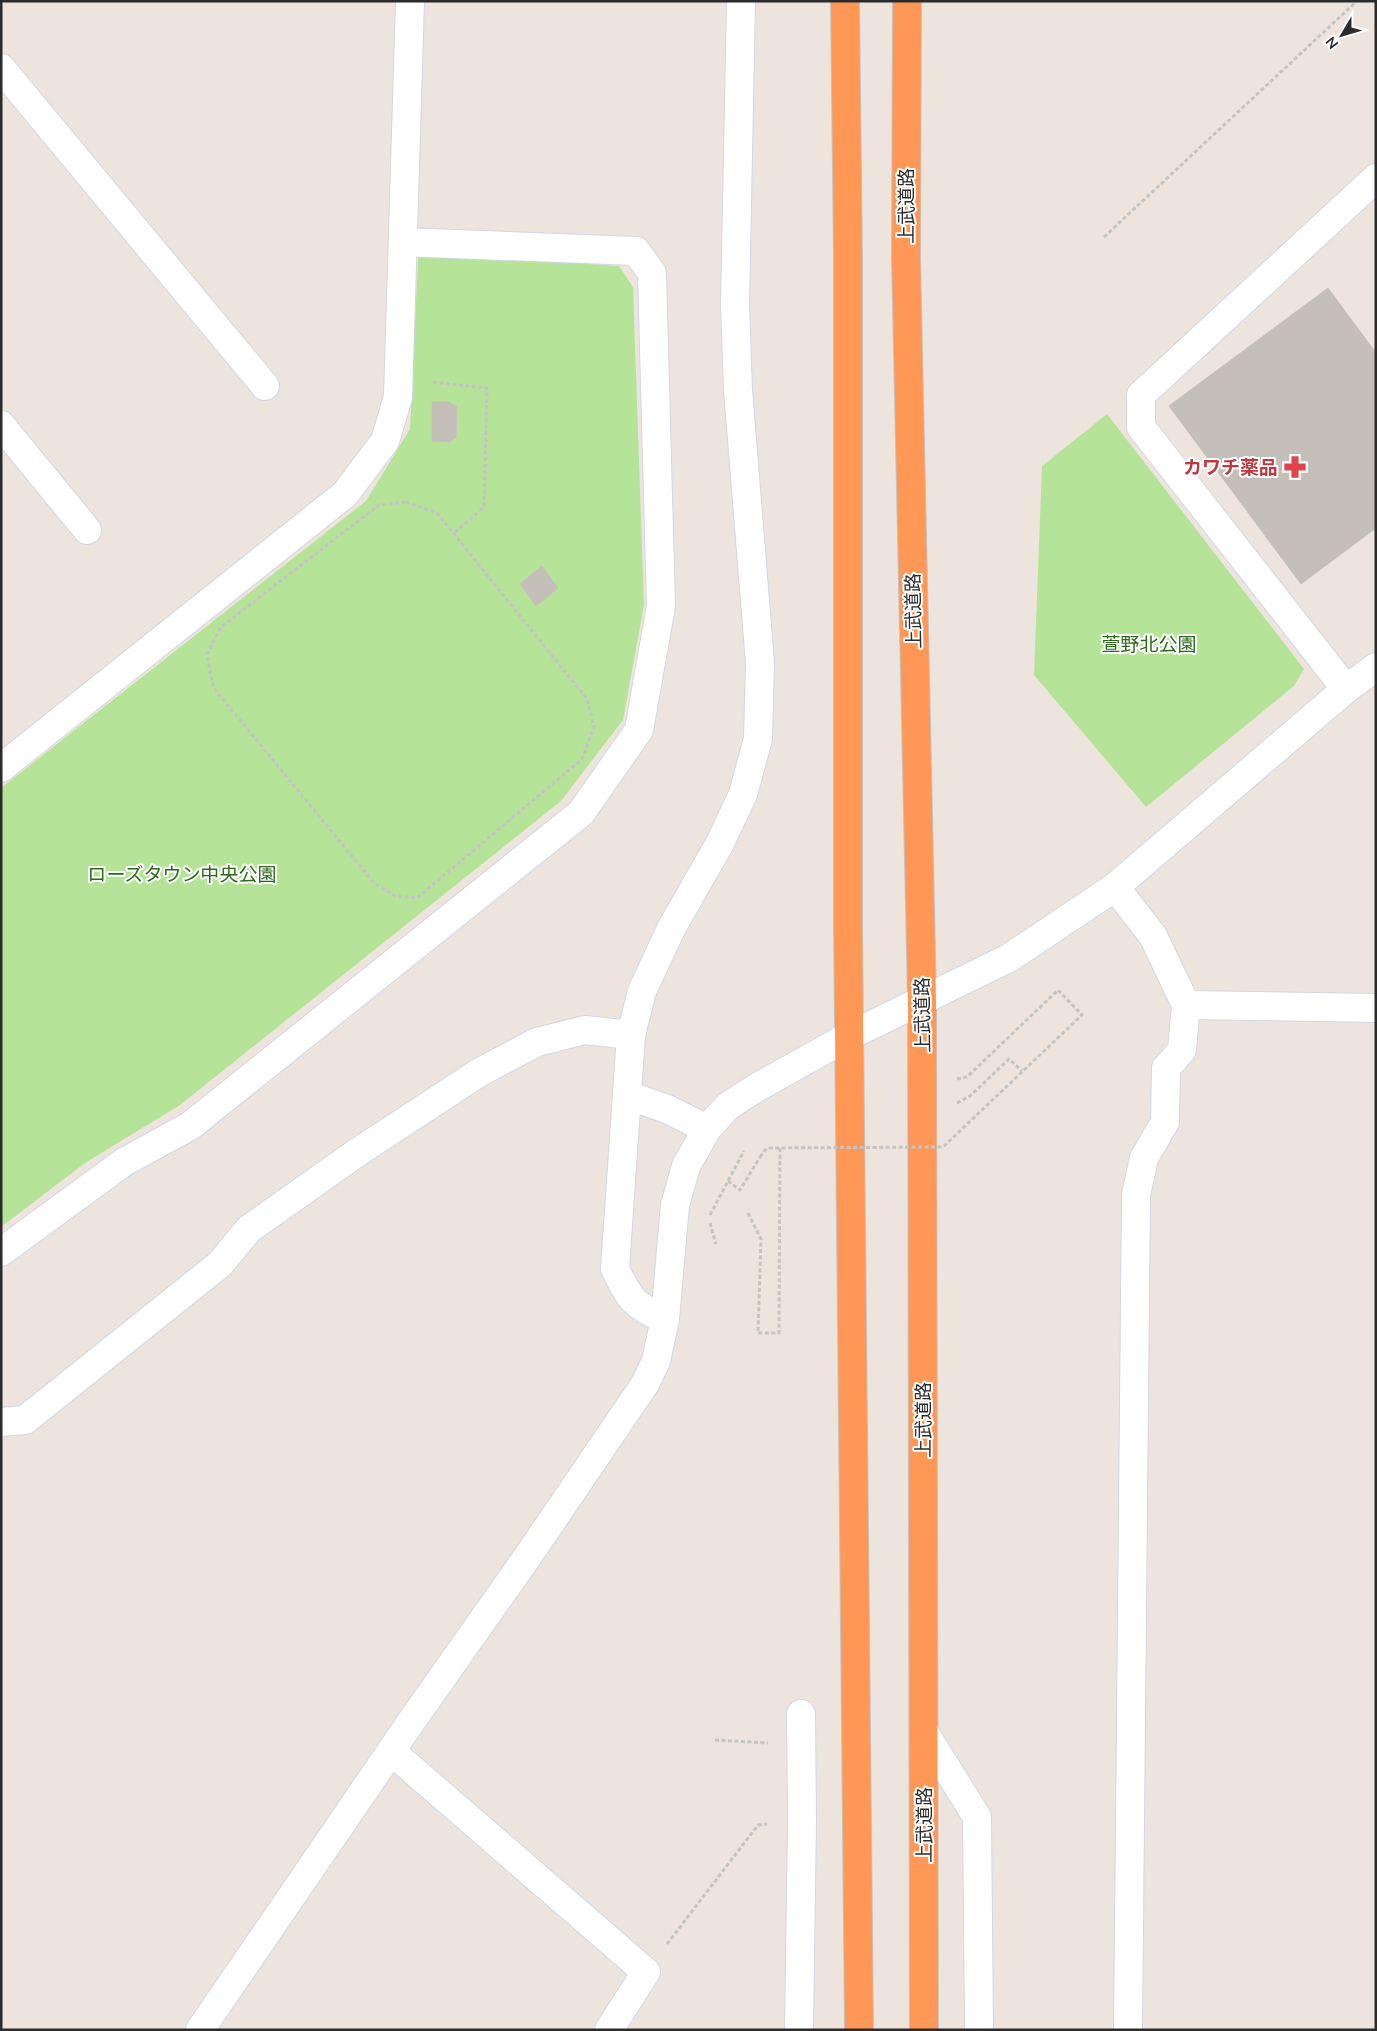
<svg xmlns="http://www.w3.org/2000/svg" width="1377" height="2031" font-family="Mulish,'Noto Sans JP',sans-serif">
<style>
.green{fill:#b5e499}
.building{fill:#c5bfb9;stroke:#c8c1b6}
.lines{fill:none;stroke-linecap:round;stroke-linejoin:round}
.minor-casing{stroke:#d2d6e4;stroke-width:30}
.highway-casing{stroke:#c4c4c4;stroke-width:30}
.path{stroke:#c4c4c4;stroke-width:3;stroke-dasharray:4 2.5;stroke-linecap:butt}
.minor{stroke:#fff;stroke-width:28}
.highway{stroke:#ff9856;stroke-width:28}
.path-bridge{stroke:#c4c4c4;stroke-width:3;stroke-dasharray:4 2.5;stroke-linecap:butt}
.labels{text-anchor:middle;dominant-baseline:central;stroke-width:4;stroke-linejoin:round;paint-order:stroke}
.street-label{font-size:19px;fill:#2b2b2b;stroke:#fff}
.health-label{font-size:19px;font-weight:bold;fill:#be3a42;stroke:#fff;text-anchor:end}
.park-label{font-size:19px;fill:#2d691a;stroke:#fff}
</style>
<rect width="100%" height="100%" fill="#ede5dd"/>
<path class="green" d="M433 254 619 266 633 287 644 605 623 720 561 801 180 1105 85 1163 1 1227V788L366 501 410 429 418 258Z
M1107 414 1304 669 1294 686 1146 807 1034 675 1042 466Z"/>
<path class="building" d="M1328 288 1376 353V528L1301 584 1169 406Z
M432 402H449L457 407 456 437 450 442 432 441Z
M542 566 558 588 536 606 520 584Z"/>
<g class="lines">
<defs>
<path id="minor" d="M1 68 265 386
M1 425 87 530
M1346 689 1141 427V395L1376 178
M1 768 345 494 385 441 398 397 410 1
M1115 887 1153 936 1186 1005 1376 1008
M627 1095 667 1109 707 1129
M1 1252 124 1162 190 1126 581 813 639 730 661 606 652 273 636 251 403 242
M665 1319C632 1304 631 1301 615 1269L631 1035 642 991 672 927 720 843 743 794 758 739 760 663 738 390 735 305 741 1
M1 1422 25 1420 220 1264 249 1229 358 1152 480 1072 537 1042 585 1030 631 1035
M924 1732 977 1817 979 2030
M391 1751 646 1972 609 2030
M200 2030 413 1719 528 1556 645 1384 656 1361 665 1319 675 1205 686 1166 707 1129 728 1106 756 1088 851 1035 1009 958 1115 887 1346 689 1376 667
M799 2030 802 1820 801 1714
M1128 2030 1136 1195 1144 1158 1165 1122 1166 1068 1182 1050 1186 1005"/>
<path id="highway" d="M845 1 848 259V924L859 2030
M907 1 906 257 922 1000 924 2030"/>
</defs>
<use href="#minor" class="minor-casing"/>
<use href="#highway" class="highway-casing"/>
<path class="path" d="M1104 237 1357 1
M433 382 487 388 484 507 454 533
M406 502 437 513 587 699 594 727 582 759 417 898 395 896 374 883 213 687 207 654 221 627 379 505Z
M957 1079 967 1077
M957 1103 970 1096 1009 1059 1022 1071
M728 1181 740 1190 760 1157
M748 1213 761 1239 758 1333H779L780 1148
M710 1215 744 1151
M710 1223 716 1244
M715 1740 768 1743
M667 1944 758 1825 767 1824"/>
<use href="#minor" class="minor"/>
<use href="#highway" class="highway"/>
<path class="path-bridge" d="M760 1157 767 1148 943 1147 1082 1015 1058 990 967 1077"/>
</g>
<defs>
<symbol id="pharmacy-bare" viewBox="-9 -9 18 18"><path d="M-2-6h4v4h4v4h-4v4h-4v-4h-4v-4h4Z" fill="#e0444e" stroke="#fff" stroke-width="2.5" paint-order="stroke"/></symbol>
</defs>
<g fill-rule="evenodd">
<use href="#pharmacy-bare" x="1279" y="451" width="32" height="32"/>
</g>
<g class="labels">
<g class="street-label">
<text transform="translate(906 206) rotate(-90)">上武道路</text>
<text transform="translate(913 611) rotate(-91)">上武道路</text>
<text transform="translate(922 1015) rotate(-91)">上武道路</text>
<text transform="translate(923 1420) rotate(-90)">上武道路</text>
<text transform="translate(924 1825) rotate(-90)">上武道路</text>
</g>
<g class="health-label">
<text x="1278" y="467">カワチ薬品</text>
</g>
<g class="park-label">
<text x="1149" y="644">萱野北公園</text>
<text x="182" y="874">ローズタウン中央公園</text>
</g>
</g>
<rect width="1377" height="2031" fill="none" stroke="#2b2b2b" stroke-width="5"/>
<g transform="translate(1342 35) rotate(232)" stroke="#ffffff" stroke-width="4" paint-order="stroke">
<path d="M0-4L9 19L0 12L-9 19Z" fill="#2b2b2b"/>
<text y="-8" font-size="14" font-weight="bold" text-anchor="middle" fill="#2b2b2b">N</text>
</g>
</svg>
